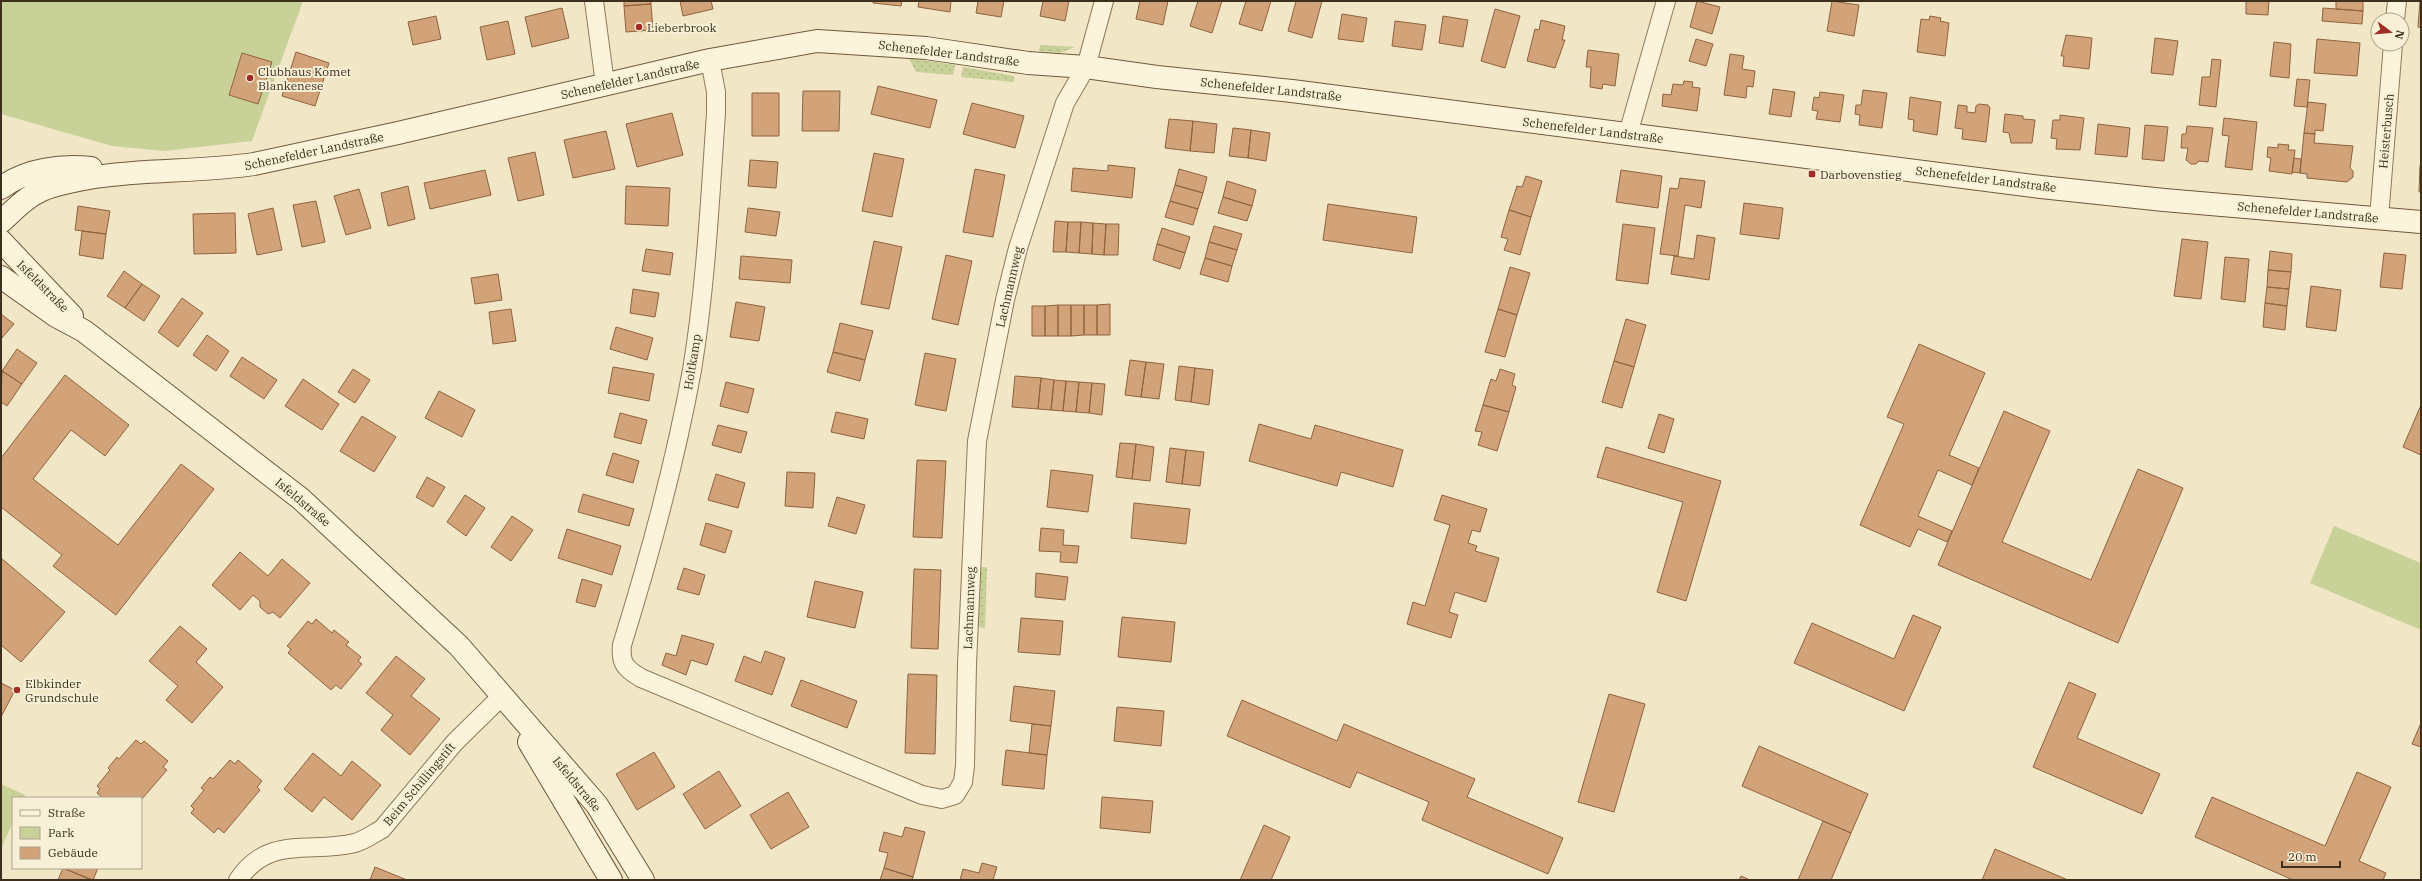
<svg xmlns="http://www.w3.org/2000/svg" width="2422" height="881" font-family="'IBM Plex Serif',serif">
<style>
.grass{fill:url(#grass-dots)}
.green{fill:#c7d198}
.building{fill:#d2a379;stroke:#90623e}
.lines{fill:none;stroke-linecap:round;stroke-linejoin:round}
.street-casing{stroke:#8f795a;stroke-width:20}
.secondary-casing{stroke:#70593d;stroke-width:24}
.street{stroke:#fbf3da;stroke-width:18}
.secondary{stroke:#fbf3da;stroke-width:22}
.poi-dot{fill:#a22b25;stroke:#f8f0d6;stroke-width:1.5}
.labels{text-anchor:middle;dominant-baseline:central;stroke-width:4;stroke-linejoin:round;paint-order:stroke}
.poi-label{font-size:12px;fill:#3e2f1f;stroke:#f8f0d6;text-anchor:start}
.street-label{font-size:12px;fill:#3e2f1f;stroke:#f8f0d6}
</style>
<defs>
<pattern id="grass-dots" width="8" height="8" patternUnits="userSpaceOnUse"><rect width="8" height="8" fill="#c7d198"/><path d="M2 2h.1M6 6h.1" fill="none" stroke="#acb483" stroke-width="1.8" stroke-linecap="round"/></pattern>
</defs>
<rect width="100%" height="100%" fill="#f1e7c6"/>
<path class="grass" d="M1040 45 1075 47 1060 53 1039 51Z
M909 58 955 65 953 75 916 72Z
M963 67 1014 76V82L961 77Z
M982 567H987L985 629 977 626 978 571Z"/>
<path class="green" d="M1 1H303L252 141 164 151 112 146 1 114Z
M2334 526 2421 563V630L2310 583Z
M1 784 25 795 24 798H13V822L1 849Z"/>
<path class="building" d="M624 1H651V4L624 6Z
M680 1H711L713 9 683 16Z
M873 1H902L901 6 873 3Z
M919 1H951L950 12 918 7Z
M978 1H1004L1001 17 976 13Z
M1043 1H1069L1065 21 1040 16Z
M1140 1H1168L1163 25 1136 19Z
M1198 1H1222L1212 33 1190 26Z
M1246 1H1271L1262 31 1239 24Z
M1296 1H1322L1312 38 1288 31Z
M1697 1 1720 7 1712 34 1690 27Z
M1832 1 1859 5 1854 36 1827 31Z
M2246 1H2269L2268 15 2246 14Z
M2336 1H2363V11L2336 9Z
M2420 1H2421V28L2418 27Z
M651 4 653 30 626 32 624 6Z
M562 8 569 38 532 47 525 17Z
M2323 8 2363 11 2362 24 2322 21Z
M1495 9 1520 16 1505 68 1481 61Z
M1342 14 1367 18 1363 42 1338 39Z
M436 16 441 39 413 45 408 22Z
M1443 16 1468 20 1463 47 1439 43Z
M1930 16 1941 18 1940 21 1949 23 1945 56 1917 52 1921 19 1929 20Z
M1541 20 1565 26 1562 40H1565L1555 68 1527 61 1535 29 1539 30Z
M508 21 515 54 487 60 480 27Z
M1395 21 1426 25 1422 50 1392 46Z
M2066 35 2092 38 2089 69 2063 66 2064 56H2061Z
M2155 38 2178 41 2173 75 2151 73Z
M1696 39 1713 44 1706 66 1689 61Z
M2317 39 2360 43 2357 76 2314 73Z
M2274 42 2291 44 2289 78 2270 76Z
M1588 50 1619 54 1615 86 1603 84 1602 89 1590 87 1591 67H1586Z
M296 52 329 63 315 106 282 96Z
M242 53 272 62 258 104 229 95Z
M1730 54 1744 56 1742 69 1755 71 1753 87 1747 86 1746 98 1724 95Z
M2212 59 2221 60 2216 107 2199 105 2202 77H2210Z
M2297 79 2310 80 2307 107 2294 106Z
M1684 81 1693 82 1692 87 1700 88 1697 111 1662 106 1663 94 1671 95 1673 84 1683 85Z
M878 86 937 100 930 128 871 114Z
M1773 89 1795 92 1791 117 1769 114Z
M1863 90 1887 93 1882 128 1859 125 1860 115 1855 114 1856 105H1861Z
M803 91H840L839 131H802Z
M1820 92 1844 95 1840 122 1816 119 1818 111 1812 110 1814 97 1819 98Z
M752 93H779V136H752Z
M1910 97 1941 102 1937 135 1913 131 1914 120 1908 119Z
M2308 102 2326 104 2323 131 2315 130V134L2304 133Z
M972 103 1024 116 1015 148 963 134Z
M1979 104 1988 105 1990 108 1986 142 1962 139 1963 129 1955 128 1958 105 1967 106V112L1975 113 1976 106Z
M672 113 683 155 637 167 626 124Z
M2005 114 2023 116V119L2035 120 2032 143H2011L2009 133 2003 132Z
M2060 115 2084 118 2080 150 2056 149 2057 139 2051 138 2053 120H2060Z
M2224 118 2257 122 2252 170 2225 167 2229 136 2222 135Z
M1169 119 1193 121 1190 151 1165 148Z
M1193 121 1217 124 1214 153 1190 151Z
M2098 124 2130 128 2127 157 2095 154Z
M2145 125 2168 127 2164 161 2142 159Z
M2187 126 2213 128 2208 162 2199 161 2196 164H2191L2186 160 2188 148H2181L2182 134H2186Z
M1233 128 1251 130 1248 158 1229 156Z
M1251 130 1270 133 1266 161 1248 158Z
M606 131 615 169 573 178 564 140Z
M2304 133 2315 134 2314 143 2353 146 2350 168 2353 171V177L2347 182 2307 178V174L2300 173Z
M2278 144 2289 145 2288 150H2295L2292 174 2269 171 2271 158 2267 157 2268 147 2278 148Z
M535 152 544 195 518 201 508 158Z
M874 153 904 159 892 217 862 211Z
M2294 158 2301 159 2300 173 2292 172Z
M750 160 778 162 776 188 748 186Z
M1108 165 1135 168 1132 198 1071 191 1073 168 1108 171Z
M2420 165H2421V192H2419Z
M975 169 1005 175 993 237 963 232Z
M1179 169 1207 177 1203 193 1175 185Z
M485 170 491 195 430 209 424 183Z
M1621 170 1662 176 1658 208 1616 202Z
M1526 176 1542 181 1531 217 1509 210 1517 186 1522 187Z
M1680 178 1705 181 1701 208 1685 205 1678 256 1660 254 1670 188 1678 189Z
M1227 181 1256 190 1252 206 1223 197Z
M1175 185 1203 193 1198 209 1170 201Z
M408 186 415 219 388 226 381 193Z
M626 186 670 188 668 226 625 224Z
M359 189 371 228 346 235 334 196Z
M1223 197 1252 206 1247 221 1218 213Z
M316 201 325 242 302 247 293 205Z
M1170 201 1198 209 1193 225 1165 217Z
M1744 203 1783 208 1779 239 1740 234Z
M1328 204 1417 217 1412 253 1323 240Z
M78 206 110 211 106 234 75 230Z
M273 208 282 250 257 255 248 214Z
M748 208 780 212 776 236 745 232Z
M1509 210 1531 217 1520 255 1504 250 1508 239 1501 237Z
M235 213 236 253 194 254 193 214Z
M1055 221 1068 222 1066 252H1053Z
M1068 222H1081L1079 253 1066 252Z
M1081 222 1093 223 1092 254 1079 253Z
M1093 223 1106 224 1104 255 1092 254Z
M1106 224H1119L1118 255H1104Z
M1623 224 1655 228 1648 284 1616 280Z
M1214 226 1242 234 1237 250 1209 242Z
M1162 228 1190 237 1185 253 1157 244Z
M82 231 106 234 103 259 79 255Z
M1697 235 1715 238 1709 280 1671 274 1674 256 1694 259Z
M2182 239 2208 242 2201 299 2174 296Z
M874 241 902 247 889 309 861 304Z
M1209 242 1237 250 1232 266 1205 258Z
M1157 244 1185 253 1180 269 1153 260Z
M646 249 673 253 670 275 642 271Z
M2270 251 2292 254 2291 272 2268 270Z
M2384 253 2406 255 2402 289 2380 287Z
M946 255 972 261 958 325 932 319Z
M741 256 792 260 790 283 739 279Z
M2225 257 2249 259 2245 302 2221 299Z
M1205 258 1232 266 1228 282 1200 274Z
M1510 267 1530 273 1517 315 1498 309Z
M2268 270 2291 272 2289 289 2267 287Z
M124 271 142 284 125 308 107 296Z
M498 274 502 300 475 304 471 278Z
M142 284 160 296 144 321 125 308Z
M2311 286 2341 290 2336 331 2306 327Z
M2267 287 2289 289 2287 306 2265 303Z
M633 289 659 293 655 317 630 313Z
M182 298 203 313 178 347 158 332Z
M736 302 765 307 759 341 730 337Z
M2265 303 2287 306 2285 330 2263 327Z
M1110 304V335H1097V305Z
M1058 305V336H1045V306Z
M1058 305H1071V336H1058Z
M1071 305H1084V335L1071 336Z
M1084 305H1097V335H1084Z
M1032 306H1045V336H1032Z
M511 309 516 341 493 344 489 312Z
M1498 309 1517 315 1505 357 1485 352Z
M1 314 14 324 1 339Z
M1626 319 1646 325 1634 367 1614 361Z
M840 323 873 331 865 360 833 352Z
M616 327 653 338 647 360 610 349Z
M207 335 229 351 216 371 193 355Z
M1919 344 1985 373 1949 455 1979 468 1972 485 1938 470 1918 516 1952 531 1947 542 1918 529 1910 547 1860 525 1904 424 1887 417Z
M17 349 37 363 22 384 2 371Z
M833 352 865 360 860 381 827 372Z
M925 353 956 359 946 411 915 405Z
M242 357 277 380 264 399 230 376Z
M1130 360 1146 362 1141 397 1125 395Z
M1614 361 1634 367 1622 408 1602 402Z
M1146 362 1164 364 1159 399 1141 397Z
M1179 366 1195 368 1191 402 1175 400Z
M613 367 654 374 649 401 608 393Z
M1195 368 1213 370 1209 405 1191 402Z
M353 369 370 380 355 403 338 392Z
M1500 369 1515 374 1512 385 1516 387 1509 412 1483 405 1491 379 1496 381Z
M2 371 22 384 7 406 1 402Z
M65 375 129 425 105 456 71 430 33 479 118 545 181 464 214 489 116 615 53 566 62 555 1 507V458Z
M1015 376 1041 378 1038 409 1012 407Z
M1041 378 1054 380 1051 410 1038 409Z
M303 379 339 404 322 430 285 406Z
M1054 380 1066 381 1063 411 1051 410Z
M1066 381 1079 382 1076 412 1063 411Z
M726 382 754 389 748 413 720 406Z
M1079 382 1092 383 1089 413 1076 412Z
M1092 383 1105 384 1102 415 1089 413Z
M439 391 475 410 462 437 425 418Z
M1483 405 1509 412 1497 451 1478 445 1482 432 1475 431Z
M2421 405V455L2403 447Z
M2004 411 2050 431 2002 542 2091 580 2138 469 2183 488 2118 643 1938 565Z
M836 412 868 419 864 439 831 432Z
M620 413 647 420 641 444 614 437Z
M1659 414 1674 419 1664 453 1648 448Z
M362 416 396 437 374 472 340 451Z
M1259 424 1311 439 1315 425 1403 450 1393 487 1341 472 1337 486 1249 461Z
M718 425 747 432 741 453 712 445Z
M1120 443 1136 444 1132 479 1116 477Z
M1136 444 1154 447 1150 481 1132 479Z
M1606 447 1721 481 1686 601 1657 592 1683 502 1597 477Z
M1170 448 1186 450 1182 484 1166 482Z
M1186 450 1204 452 1200 486 1182 484Z
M613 453 639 461 633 483 606 475Z
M917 460 946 461 942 538 913 537Z
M1051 470 1093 475 1088 512 1047 507Z
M787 472 815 473 813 508 785 506Z
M716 474 745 483 738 508 708 500Z
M427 477 445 487 433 507 416 497Z
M583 494 634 509 629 526 578 512Z
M465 495 485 508 466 536 447 522Z
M1442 495 1487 509 1480 532 1472 530 1468 543 1477 546 1475 551 1499 558 1486 602 1455 592 1449 612 1458 615 1451 638 1407 624 1413 602 1425 606 1450 525 1434 520Z
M837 497 865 505 856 534 828 526Z
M1134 503 1190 509 1186 544 1131 538Z
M512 516 533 530 511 561 491 547Z
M706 523 732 531 725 553 700 545Z
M1041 528 1064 530 1063 545 1079 546 1077 563 1060 562 1061 552 1039 551Z
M567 529 621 546 612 575 558 558Z
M240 552 268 576 282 559 310 583 280 618 273 612 268 614 260 607V601L253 595 240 610 212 585Z
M1 558 65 612 21 662 1 645Z
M684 568 705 575 699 595 677 589Z
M914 569 941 570 938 649 911 648Z
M1036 573 1068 577 1065 600 1035 597Z
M582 579 602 585 595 607 576 602Z
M815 581 863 592 855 628 807 617Z
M1913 615 1941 627 1904 711 1794 663 1812 623 1894 659Z
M1122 617 1175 622 1171 662 1118 657Z
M1021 618 1063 621 1060 655 1018 652Z
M316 619 332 633 334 630 349 642 346 645 361 657 358 661 362 664 341 689 336 685 331 690 288 653 291 649 287 646 308 621 312 624Z
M180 626 207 649 196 662 223 687 192 723 166 700 178 686 149 661Z
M682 635 714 644 707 665 691 660 686 675 662 665 666 653 676 656Z
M765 651 785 658 772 695 735 681 744 656 761 663Z
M396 656 425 679 411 696 440 719 410 755 381 730 393 715 366 693Z
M908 674 937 675 935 754 905 753Z
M801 680 857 701 847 728 791 706Z
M2069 682 2096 694 2077 738 2160 774 2142 814 2033 767Z
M1 683 15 690 1 717Z
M1014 686 1055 691 1051 726 1010 721Z
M1609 694 1645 704 1614 812 1578 802Z
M1242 700 1337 741 1344 724 1475 779 1467 797 1563 838 1548 874 1422 820 1429 802 1357 772 1350 788 1227 736Z
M1117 707 1164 711 1161 746 1114 741Z
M2421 723V747L2412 744Z
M1032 724 1051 726 1047 755 1029 753Z
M136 740 141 744 144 741 168 761 163 767 167 770 141 800V798H103L97 793 100 789 97 786 110 770 108 768 117 757 119 759Z
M1759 746 1868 794 1851 833 1742 786Z
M1006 750 1047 755 1044 789 1002 785Z
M654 752 675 787 637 810 616 774Z
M313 753 341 776 352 761 381 785 352 820 324 797 312 812 284 789Z
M230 760 235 764 238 760 262 781 257 787 260 790 224 833 218 828 214 833 191 813 194 809 191 806 204 790 201 788 210 777 213 779Z
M719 771 741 806 705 829 683 794Z
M2357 772 2391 787 2359 861 2386 873 2383 880H2293L2195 837 2212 797 2325 846Z
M788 792 809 827 771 849 750 815Z
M1102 797 1153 801 1150 833 1100 828Z
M1823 821 1851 833 1831 880H1798Z
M1264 825 1290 837 1271 880H1240Z
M905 827 925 832 913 877 884 868 888 853 879 851 884 832 902 837Z
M1995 849 2068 880H1982Z
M982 863 997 867 993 880H960L963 869 979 873Z
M375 867 407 880H370Z
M63 868H98L93 880Z
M63 868 91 880H58Z
M884 868 913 877 912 880H880Z
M1741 876 1750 880H1739Z"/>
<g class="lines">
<defs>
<path id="street" d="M594 1 605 84
M2395 20 2397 1
M710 60 716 92V113C710 199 706 285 692 370 675 464 650 555 622 645 620 664 626 669 641 678L922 795 942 799 955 795 963 782 965 766 967 664 977 441 1005 300 1018 248 1065 103 1086 67 1104 1
M1628 134 1666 1
M2379 218 2393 44
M238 880C269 834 311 854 355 843 365 840 373 834 382 829L455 742 502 696"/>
<path id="secondary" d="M1 188C26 169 61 165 91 168
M1 222C14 210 26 197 42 190 59 183 77 180 95 177 148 169 201 172 254 164L398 133 710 60 817 41 926 48 1028 63 1086 67 1157 77 1292 91 2041 187 2164 200 2421 222
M1 241 72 316
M1 277 56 316 84 331 301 499 459 646 597 805 643 880
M529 742 611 880"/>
</defs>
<use href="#street" class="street-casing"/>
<use href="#secondary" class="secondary-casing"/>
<use href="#street" class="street"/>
<use href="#secondary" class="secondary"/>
</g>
<g class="poi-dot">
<circle cx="639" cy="27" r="4"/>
<circle cx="250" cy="78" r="4"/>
<rect x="1808" y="170" width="8" height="8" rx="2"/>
<circle cx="17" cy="690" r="4"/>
</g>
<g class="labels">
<g class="poi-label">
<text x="647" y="27">Lieberbrook</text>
<text x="258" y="71">Clubhaus Komet<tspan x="258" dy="14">Blankenese</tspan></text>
<text x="1820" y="174">Darbovenstieg</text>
<text x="25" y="683">Elbkinder<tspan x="25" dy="14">Grundschule</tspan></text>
</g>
<g class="street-label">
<text transform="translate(949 53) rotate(7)">Schenefelder Landstraße</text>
<text transform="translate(630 79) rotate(-13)">Schenefelder Landstraße</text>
<text transform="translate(1271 89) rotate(6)">Schenefelder Landstraße</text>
<text transform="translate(1593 130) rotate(7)">Schenefelder Landstraße</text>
<text transform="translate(2386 131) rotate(-85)">Heisterbusch</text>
<text transform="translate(314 151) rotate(-12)">Schenefelder Landstraße</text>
<text transform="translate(1986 179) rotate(7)">Schenefelder Landstraße</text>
<text transform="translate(2308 212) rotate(5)">Schenefelder Landstraße</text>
<text transform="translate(43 286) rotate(45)">Isfeldstraße</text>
<text transform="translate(1009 287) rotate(-77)">Lachmannweg</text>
<text transform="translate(692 362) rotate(-81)">Holtkamp</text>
<text transform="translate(303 502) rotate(40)">Isfeldstraße</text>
<text transform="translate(969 608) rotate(-88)">Lachmannweg</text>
<text transform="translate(419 784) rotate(-50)">Beim Schillingstift</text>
<text transform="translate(577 784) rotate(50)">Isfeldstraße</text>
</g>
</g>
<rect width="2422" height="881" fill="none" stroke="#3e2f1f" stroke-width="4"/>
<rect x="12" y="797" width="130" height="72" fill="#f8f0d6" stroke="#aea38d"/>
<rect x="20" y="810" width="20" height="6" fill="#fbf3da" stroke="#aea38d"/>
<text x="48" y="817" font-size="12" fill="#3e2f1f">Straße</text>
<rect x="20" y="827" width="20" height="12" fill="#c7d198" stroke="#aea38d"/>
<text x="48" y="837" font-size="12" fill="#3e2f1f">Park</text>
<rect x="20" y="847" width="20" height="12" fill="#d2a379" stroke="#aea38d"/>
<text x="48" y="857" font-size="12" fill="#3e2f1f">Gebäude</text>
<g transform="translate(2390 32) rotate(106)"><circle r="19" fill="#f8f0d6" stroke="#aea38d"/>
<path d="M0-3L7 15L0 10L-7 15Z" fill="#a22b25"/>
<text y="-6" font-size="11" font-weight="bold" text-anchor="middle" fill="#3e2f1f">N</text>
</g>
<path d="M2282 861v6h58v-6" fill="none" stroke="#3e2f1f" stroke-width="2"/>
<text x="2288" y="861" font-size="12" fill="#3e2f1f" stroke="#f8f0d6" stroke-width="3" paint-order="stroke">20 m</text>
</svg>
